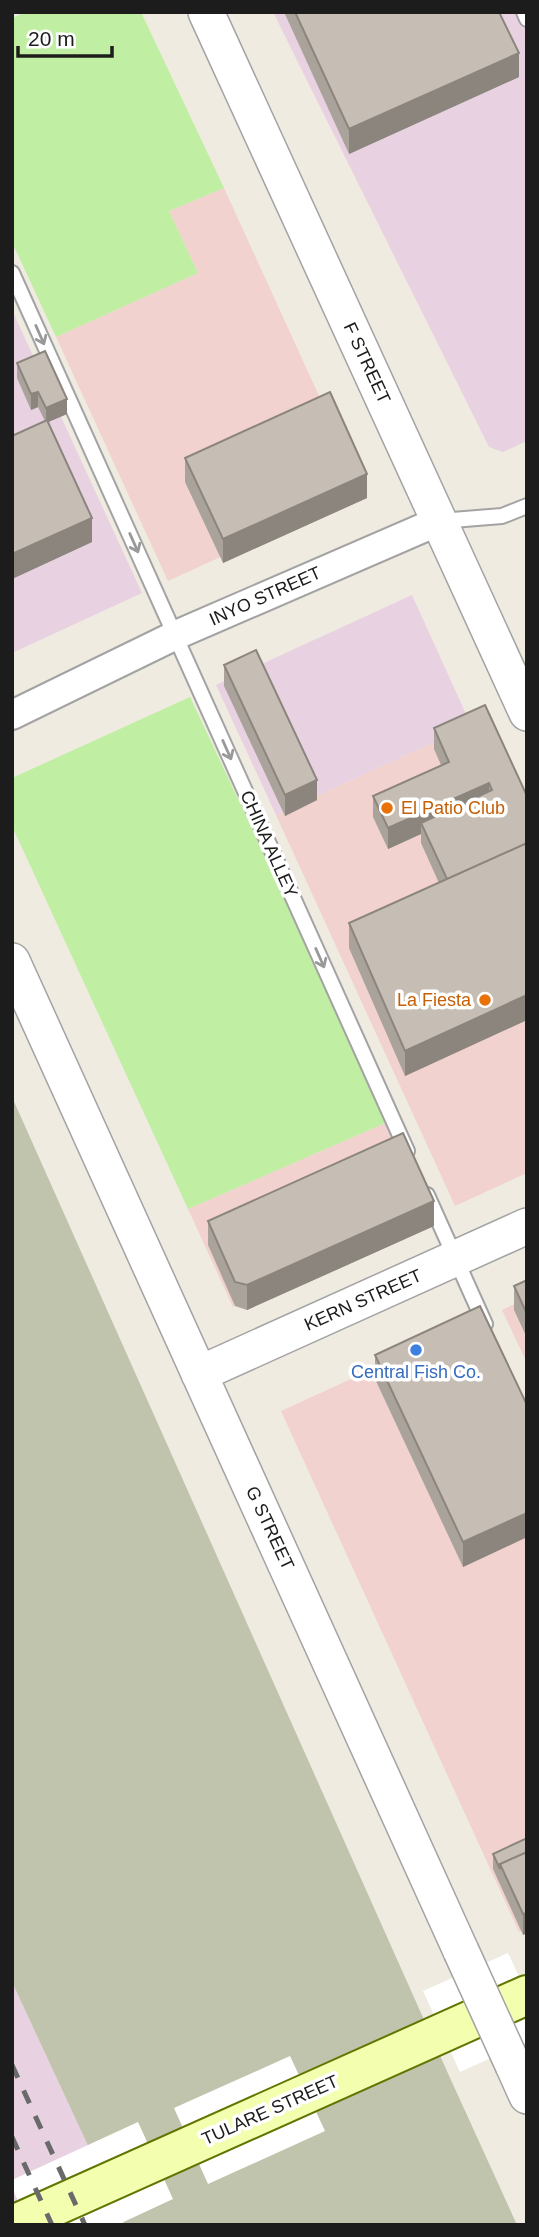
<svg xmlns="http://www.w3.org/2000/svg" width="539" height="2237" font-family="Arial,sans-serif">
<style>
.commercial{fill:#f1d2ce}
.industrial{fill:#e8d2e2}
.construction{fill:#c1c4ac}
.grass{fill:#c0eea2}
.pier{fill:#fff}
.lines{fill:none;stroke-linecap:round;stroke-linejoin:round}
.service-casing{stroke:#a3a3a3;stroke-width:18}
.minor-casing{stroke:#a3a3a3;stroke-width:32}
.tertiary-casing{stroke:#a3a3a3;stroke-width:38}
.secondary-casing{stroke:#5f7600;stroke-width:42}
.service{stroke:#fff;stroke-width:14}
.minor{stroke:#fff;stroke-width:28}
.tertiary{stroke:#fff;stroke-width:35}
.secondary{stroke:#f3feaf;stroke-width:38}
.rail{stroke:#6a6a6a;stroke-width:5;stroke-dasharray:14 14;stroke-linecap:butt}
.tertiary-bridge-casing{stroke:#a3a3a3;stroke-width:38;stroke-linecap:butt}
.tertiary-bridge{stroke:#fff;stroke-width:35}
.wall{fill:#aaa39b}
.shaded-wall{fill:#8b857e}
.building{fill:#c6beb4;stroke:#8b857e;stroke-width:2}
.oneway{stroke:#999}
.food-dot{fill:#e8710a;stroke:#fff;stroke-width:2.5}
.shop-dot{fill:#3f7fe0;stroke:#fff;stroke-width:2.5}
.labels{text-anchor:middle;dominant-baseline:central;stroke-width:7;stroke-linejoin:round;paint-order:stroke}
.street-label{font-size:18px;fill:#1c1c1c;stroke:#fff}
.food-label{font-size:18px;fill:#c56008;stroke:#fff;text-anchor:start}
.shop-label{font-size:18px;fill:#366cbe;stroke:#fff}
</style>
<rect width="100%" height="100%" fill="#efebe1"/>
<path class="commercial" d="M224 188 363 492 168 581 56 337 198 273 169 211Z
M471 725 527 847V1173L455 1206 276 815Z
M390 1121 428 1217 233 1307 188 1209Z
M527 1298V1363L502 1310Z
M476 1322 527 1432V1928L519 1932 281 1411Z"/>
<path class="industrial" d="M273 12H527V441L503 452 489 447Z
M12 310 142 593 12 653Z
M412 595 471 725 276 815 216 685Z
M12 1982 110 2192 125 2225H24L12 2201Z"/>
<path class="construction" d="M12 1097 446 2069 517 2225H125L12 1982Z"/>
<path class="grass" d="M26 12H141L224 188 169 211 198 273 56 337 12 242V18Z
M190 697 390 1121 188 1209 12 826V778Z"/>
<path class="pier" d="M508 1953 527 1994V2042L460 2072 423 1991Z
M290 2056 325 2131 208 2184 174 2108Z
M138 2122 173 2199 117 2225H29L12 2188V2180Z"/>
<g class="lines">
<defs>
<path id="service" d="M524 12 527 19
M12 273 407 1151
M440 521 502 516 527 506
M427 1195 485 1324"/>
<path id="minor" d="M12 715 176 635 439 521"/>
<path id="tertiary" d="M206 12 527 713
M12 961 461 1951
M199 1374 527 1226
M513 2065 527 2096"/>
<path id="secondary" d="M13 2225 527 1995"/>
</defs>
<use href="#service" class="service-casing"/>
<use href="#minor" class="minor-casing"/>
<use href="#tertiary" class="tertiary-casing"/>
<use href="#secondary" class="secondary-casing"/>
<use href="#service" class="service"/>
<use href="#minor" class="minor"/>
<use href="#tertiary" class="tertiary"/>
<use href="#secondary" class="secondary"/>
<path class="rail" d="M12 2065 85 2225
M12 2137 52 2225"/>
<defs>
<path id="tertiary-bridge" d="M461 1951 513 2065"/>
</defs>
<use href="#tertiary-bridge" class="tertiary-bridge-casing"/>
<use href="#tertiary-bridge" class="tertiary-bridge"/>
</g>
<path class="wall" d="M284 12H499L519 77 349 154Z
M17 363 67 414 48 422 92 542 12 579V436L45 421 38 407 31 410 17 378Z
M185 458 367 498 223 563 185 482Z
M224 665 317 800 285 816 224 686Z
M434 728 527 796V1020L405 1076 349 948V923L439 883 421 843V834L388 849 373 817V796L441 765 434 749Z
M208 1221 434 1226 247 1310 235 1306 208 1245Z
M527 1280V1338L514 1310V1286Z
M375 1355 527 1405V1537L463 1567 375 1379Z
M527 1838V1933L523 1935 493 1869V1854Z"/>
<path class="shaded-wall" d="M519 53V77L349 154V129Z
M38 392V407L31 410V394Z
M67 399V414L46 423V408Z
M367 474V498L223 563V539Z
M92 518V542L12 579V554Z
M317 780V800L285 816V795Z
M489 783V804L421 823V834L388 849V828Z
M527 995V1020L405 1076V1051Z
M434 1201V1226L247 1310V1285Z
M527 1513V1537L463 1567V1542Z
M527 1913V1933L523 1935V1914Z"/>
<path class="building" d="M295 12H499L519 53 349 129Z
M45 351 67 399 46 408 38 392 31 394 17 363Z
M330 392 367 474 223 539 185 458Z
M47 420 92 518 12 554V436Z
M256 650 317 780 285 795 224 665Z
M485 705 527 796V843L447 879 421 823 492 790 489 783 388 828 373 796 449 762 434 728Z
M527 843V995L405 1051 349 923Z
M403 1133 434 1201 247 1285 235 1282 208 1221Z
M527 1280V1314L514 1286Z
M480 1306 527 1405V1513L463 1542 375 1355Z
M527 1838V1852L500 1864V1869L493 1854Z
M527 1852V1913L523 1914 500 1864Z"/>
<defs><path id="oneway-shaft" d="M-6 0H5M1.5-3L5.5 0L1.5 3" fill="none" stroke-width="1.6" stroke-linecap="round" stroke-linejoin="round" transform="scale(1.75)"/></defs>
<g class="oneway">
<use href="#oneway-shaft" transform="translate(40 335) rotate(66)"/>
<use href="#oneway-shaft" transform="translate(134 543) rotate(66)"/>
<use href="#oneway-shaft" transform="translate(227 750) rotate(66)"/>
<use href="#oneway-shaft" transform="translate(320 958) rotate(66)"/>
</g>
<g class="food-dot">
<circle cx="387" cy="808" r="7"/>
<circle cx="485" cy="1000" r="7"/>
</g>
<circle class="shop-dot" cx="416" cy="1350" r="7"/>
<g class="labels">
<g class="street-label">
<text transform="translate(367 363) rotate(65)">F STREET</text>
<text transform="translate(265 596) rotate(-24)">INYO STREET</text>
<text transform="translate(269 844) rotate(66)">CHINA ALLEY</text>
<text transform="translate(363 1300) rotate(-24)">KERN STREET</text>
<text transform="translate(270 1528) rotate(65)">G STREET</text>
<text transform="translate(270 2110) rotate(-24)">TULARE STREET</text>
</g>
<g class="food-label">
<text x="401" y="808">El Patio Club</text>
<text x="471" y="1000" text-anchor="end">La Fiesta</text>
</g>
<g class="shop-label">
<text x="416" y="1372">Central Fish Co.</text>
</g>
</g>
<rect width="539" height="2237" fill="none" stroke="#1c1c1c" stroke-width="28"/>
<path d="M18 46v10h94v-10" fill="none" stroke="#1c1c1c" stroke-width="3.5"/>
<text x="28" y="46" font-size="21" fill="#1c1c1c" stroke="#ffffff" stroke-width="5" paint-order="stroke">20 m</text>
</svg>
